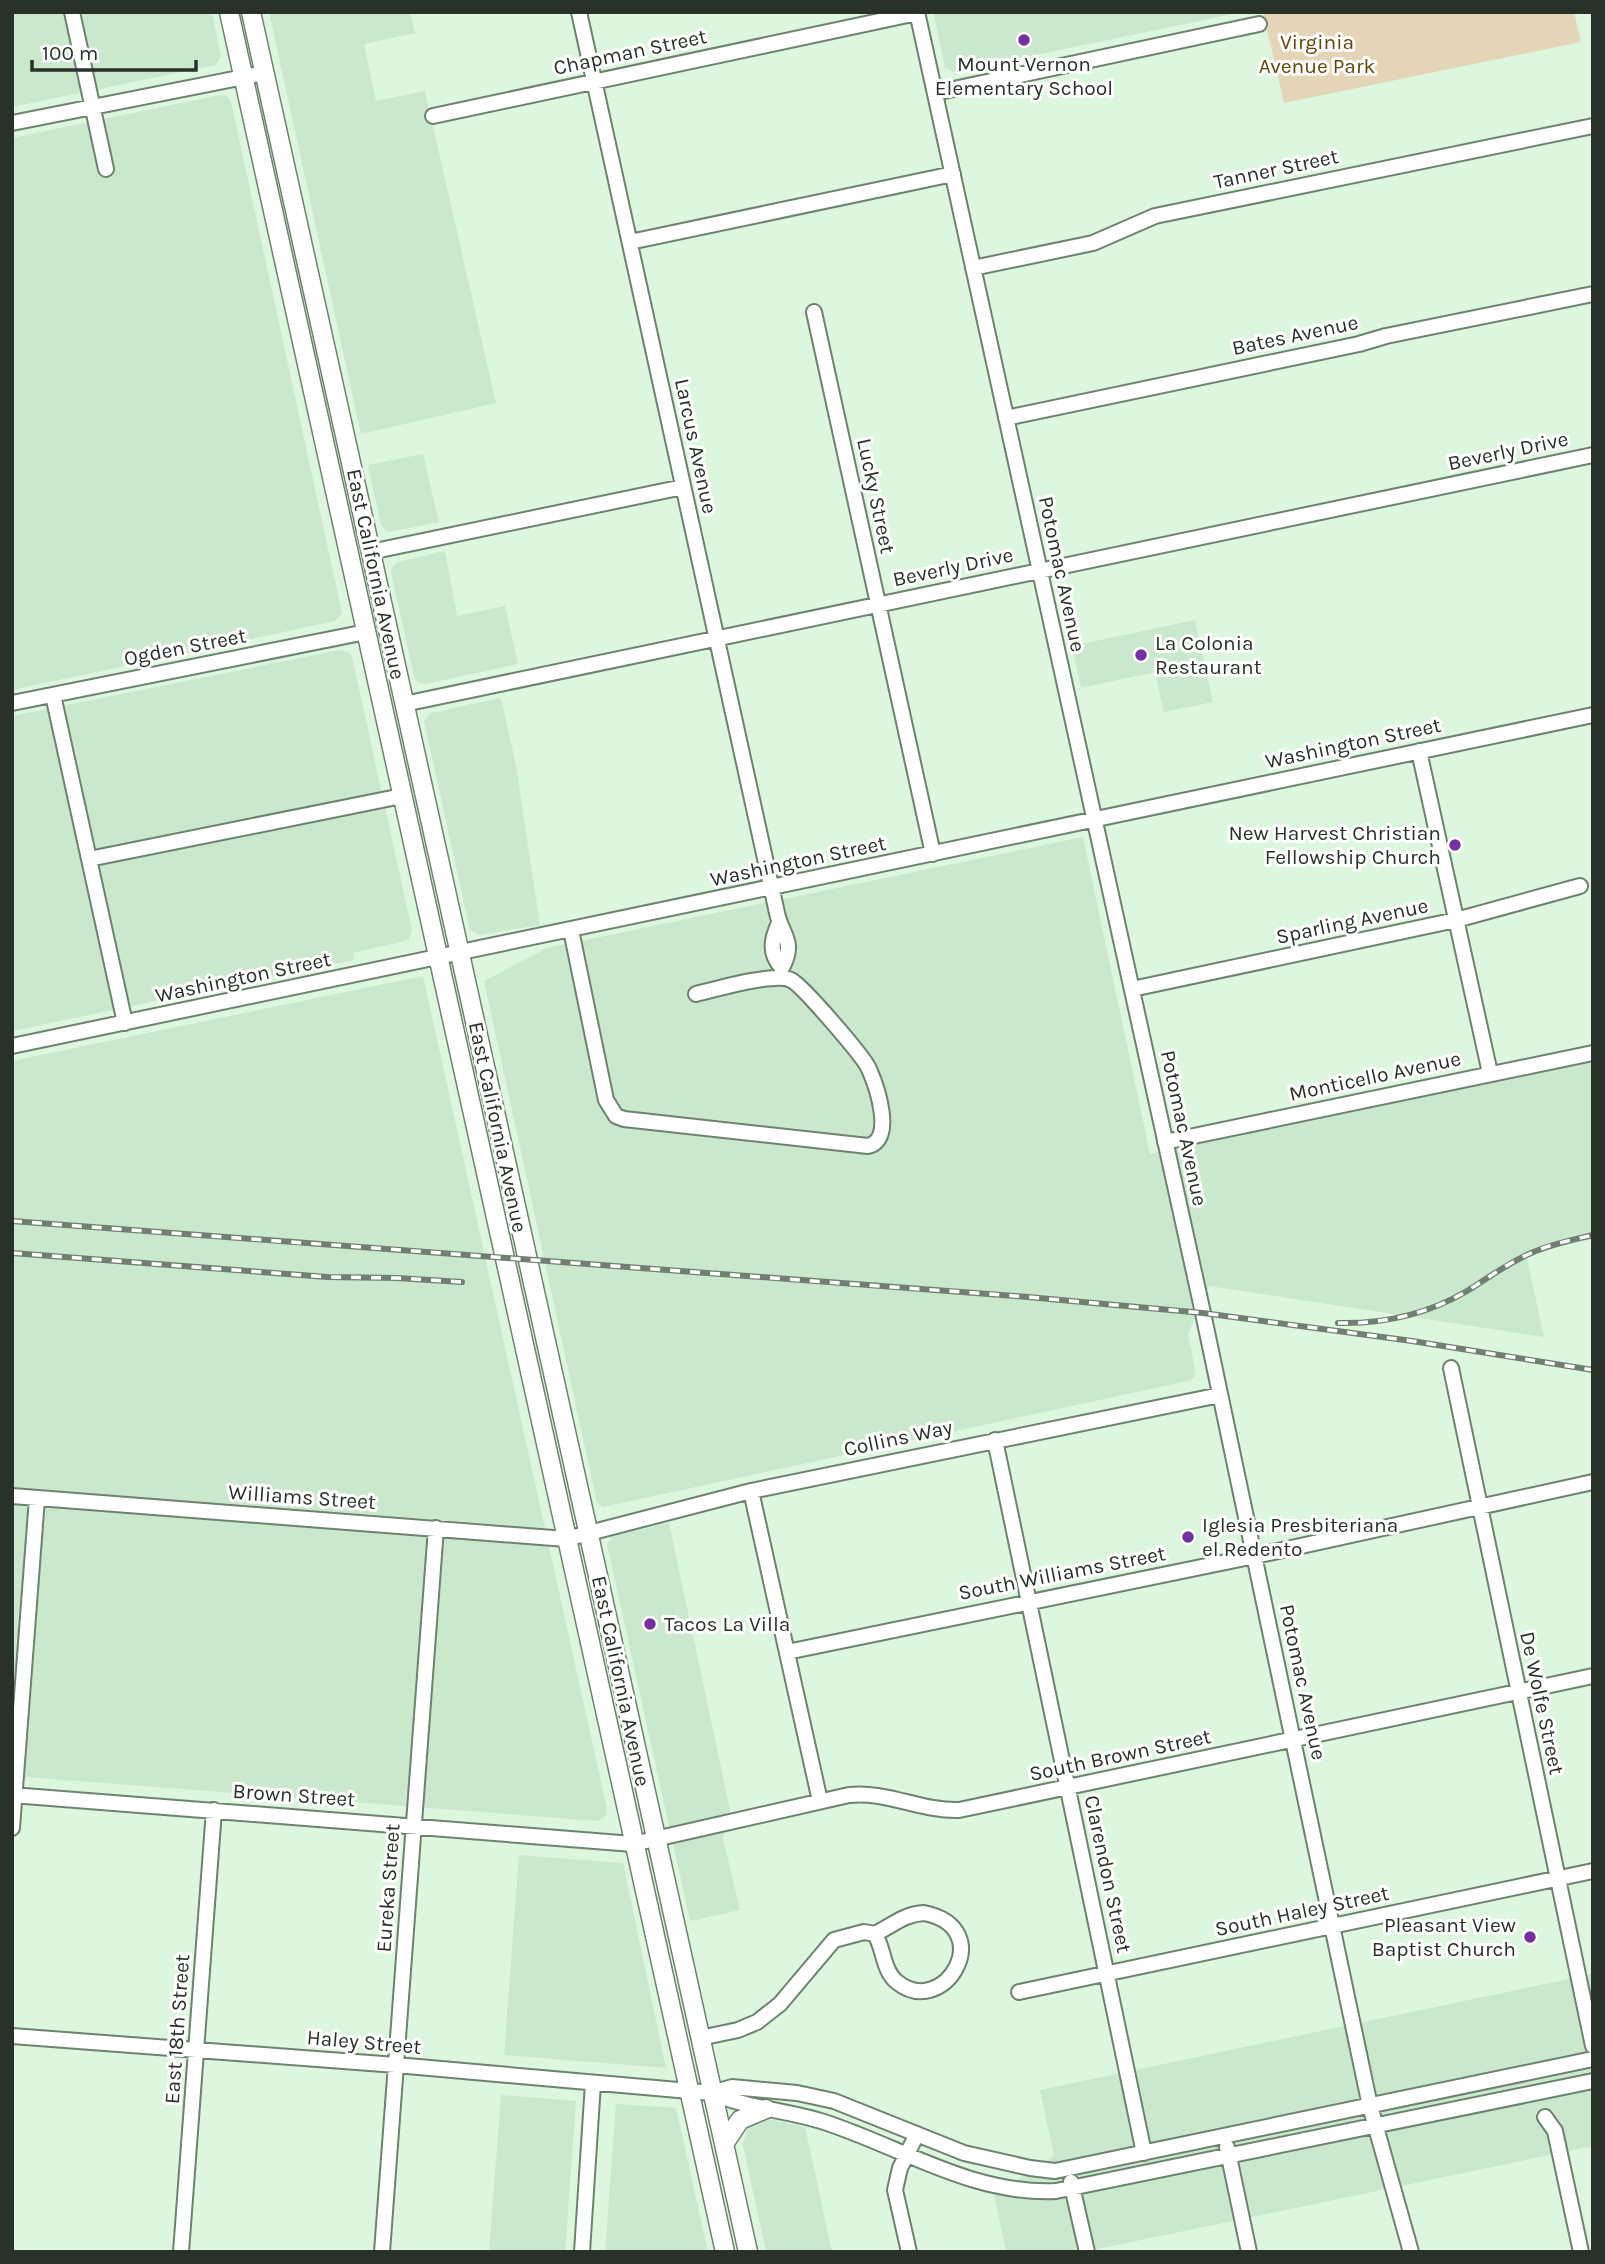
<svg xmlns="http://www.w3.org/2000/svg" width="1605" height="2264" font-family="Karla,sans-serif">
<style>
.built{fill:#cae8cc}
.green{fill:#e5d5b7}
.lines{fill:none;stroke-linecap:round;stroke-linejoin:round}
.minor-casing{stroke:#6d836e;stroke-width:18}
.major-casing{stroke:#6d836e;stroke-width:21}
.minor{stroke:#fff;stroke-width:14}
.major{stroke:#fff;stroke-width:18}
.rail-casing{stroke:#6f7f70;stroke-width:6}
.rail{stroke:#fff;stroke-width:3.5;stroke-dasharray:10;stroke-linecap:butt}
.poi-dot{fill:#7531a4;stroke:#fff;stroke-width:2.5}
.labels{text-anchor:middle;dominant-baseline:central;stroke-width:6;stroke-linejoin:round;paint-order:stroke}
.park-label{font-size:21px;fill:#614606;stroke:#fff}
.street-label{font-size:21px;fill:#293229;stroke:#fff}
.poi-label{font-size:21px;fill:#293229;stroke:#fff;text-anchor:start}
</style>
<rect width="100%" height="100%" fill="#ddf6de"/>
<path class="built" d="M12 12H212L221 57 215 65 12 107Z
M269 12H410L415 33 364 44 376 101 425 91 496 403 361 434Z
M933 12H1243L953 72 945 67Z
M220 95 227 96 231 102 342 613 335 621 12 690V138Z
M423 454 439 522 388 532 385 530 381 525 368 465Z
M445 551 457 616 505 606 518 664 425 684 418 682 414 676 391 573 393 566 398 562Z
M1195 620 1213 702 1164 712 1155 672 1081 688 1072 646Z
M340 650 348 652 352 657 412 930 409 940 353 953 354 960 12 1031V716Z
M501 698 516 766 540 925 479 935 470 930 424 721 431 713Z
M1083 837 1150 1154 1593 1061V1239L1561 1246 1527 1258 1544 1337 1209 1286 1188 1334 1195 1370 1194 1377 1188 1381 603 1507 597 1503 484 981 547 948Z
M423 976 607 1809 606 1816 597 1821 12 1776V1061Z
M669 1523 730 1810 723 1839 740 1910 690 1921 607 1544 613 1536Z
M519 1855 623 1863 666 2068 504 2055Z
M1593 1974V2146L1083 2252H1006L994 2195 1054 2156 1040 2090Z
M501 2095 576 2101 565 2252H489Z
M616 2104 676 2108 708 2252H605Z
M764 2118 805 2127 832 2252H766L743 2145 747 2129 753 2123Z"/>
<path class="green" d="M1263 12H1574L1581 42 1284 103Z"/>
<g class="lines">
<defs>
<path id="minor" d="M72 12 106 169
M579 12 777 913C782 936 796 941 782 968 769 954 771 940 779 923
M917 12 1203 1313 1370 2106 1411 2252
M935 93 1259 24
M433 116 917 13
M12 123 264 73
M630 242 953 174
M973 268 1093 243 1155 216 1593 126
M814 312 933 854
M1006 418 1359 344 1386 336 1593 294
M370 552 683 487
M53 695 125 1023
M12 703 366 632
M404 704 1593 455
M1419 751 1490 1073
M89 859 402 796
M571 930 606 1100 616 1116 624 1119 868 1146C895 1140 877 1087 869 1069 864 1057 802 985 791 980 775 972 716 989 696 994
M1132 989 1456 920 1580 886
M12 1046 1593 715
M1165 1142 1593 1053
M1451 1368 1593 2046
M995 1440 1144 2153
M751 1491 820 1801
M12 1496 566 1539 751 1491 1220 1395
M787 1652 1255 1556 1593 1482
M12 1795 633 1844 849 1795C888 1791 920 1811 959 1810L1593 1676
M12 1828 37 1498
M924 1913C999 1928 944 2020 897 1982 883 1971 884 1949 875 1934 893 1925 904 1914 924 1913Z
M1019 1992 1593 1871
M12 2036 396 2065 712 2093C747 2108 785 2110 821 2121 900 2146 971 2195 1056 2191L1593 2081
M700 2038 738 2030 757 2022 780 2004 834 1940 864 1932 875 1934
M712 2093 732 2087 797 2093 834 2101 964 2153 1030 2168 1055 2171 1593 2059
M1545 2117 1555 2131 1581 2252
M1227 2147 1249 2252
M1071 2182 1087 2252
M181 2252 214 1810
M382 2252 436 1528
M582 2252 593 2083
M909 2252 895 2190 900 2168 917 2134"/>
<path id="major" d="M229 12 725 2252
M251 12 748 2252
M724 2144 740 2120 766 2109"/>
</defs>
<use href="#minor" class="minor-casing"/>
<use href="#major" class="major-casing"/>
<use href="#minor" class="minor"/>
<use href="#major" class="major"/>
<defs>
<path id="rail" d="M12 1221 1028 1297 1203 1313 1412 1341 1593 1370
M12 1253 327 1277 397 1278 462 1282
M1338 1323C1383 1324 1428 1314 1467 1291 1488 1278 1508 1263 1531 1253 1551 1244 1572 1240 1593 1235"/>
</defs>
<use href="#rail" class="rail-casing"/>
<use href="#rail" class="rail"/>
</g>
<g class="poi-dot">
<circle cx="1024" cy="40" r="7"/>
<circle cx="1141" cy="655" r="7"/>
<circle cx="1455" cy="845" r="7"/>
<circle cx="1188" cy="1537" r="7"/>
<circle cx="650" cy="1624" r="7"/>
<circle cx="1530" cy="1937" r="7"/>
</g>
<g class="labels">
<g class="park-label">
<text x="1317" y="42">Virginia<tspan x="1317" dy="24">Avenue Park</tspan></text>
</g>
<g class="street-label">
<text transform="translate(630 52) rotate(-12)">Chapman Street</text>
<text transform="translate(1276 169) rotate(-12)">Tanner Street</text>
<text transform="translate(1295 335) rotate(-12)">Bates Avenue</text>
<text transform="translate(696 446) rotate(78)">Larcus Avenue</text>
<text transform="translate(1508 451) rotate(-12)">Beverly Drive</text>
<text transform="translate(876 496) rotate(78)">Lucky Street</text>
<text transform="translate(953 567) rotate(-12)">Beverly Drive</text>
<text transform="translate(376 574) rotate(78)">East California Avenue</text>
<text transform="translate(1062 574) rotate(78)">Potomac Avenue</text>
<text transform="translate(185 647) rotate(-11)">Ogden Street</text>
<text transform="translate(1353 743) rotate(-12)">Washington Street</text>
<text transform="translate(798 861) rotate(-12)">Washington Street</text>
<text transform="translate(1352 921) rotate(-12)">Sparling Avenue</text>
<text transform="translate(243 977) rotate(-12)">Washington Street</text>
<text transform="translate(1375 1076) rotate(-12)">Monticello Avenue</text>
<text transform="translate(498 1127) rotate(78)">East California Avenue</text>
<text transform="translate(1184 1128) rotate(78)">Potomac Avenue</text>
<text transform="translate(898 1438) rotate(-12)">Collins Way</text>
<text transform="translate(302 1497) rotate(4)">Williams Street</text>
<text transform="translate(1062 1573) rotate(-11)">South Williams Street</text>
<text transform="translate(621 1681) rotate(78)">East California Avenue</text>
<text transform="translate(1303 1682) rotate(78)">Potomac Avenue</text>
<text transform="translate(1542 1703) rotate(78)">De Wolfe Street</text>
<text transform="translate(1120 1755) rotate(-12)">South Brown Street</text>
<text transform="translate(294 1795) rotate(4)">Brown Street</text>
<text transform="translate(1108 1874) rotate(78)">Clarendon Street</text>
<text transform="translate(388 1888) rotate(-86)">Eureka Street</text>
<text transform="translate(1302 1911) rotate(-12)">South Haley Street</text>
<text transform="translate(177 2029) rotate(-86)">East 18th Street</text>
<text transform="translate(364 2042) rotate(5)">Haley Street</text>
</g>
<g class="poi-label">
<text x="1024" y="64" text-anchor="middle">Mount Vernon<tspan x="1024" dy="24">Elementary School</tspan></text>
<text x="1155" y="643">La Colonia<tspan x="1155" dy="24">Restaurant</tspan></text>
<text x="1441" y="833" text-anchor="end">New Harvest Christian<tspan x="1441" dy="24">Fellowship Church</tspan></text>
<text x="1202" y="1525">Iglesia Presbiteriana<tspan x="1202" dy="24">el Redento</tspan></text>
<text x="664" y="1624">Tacos La Villa</text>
<text x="1516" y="1925" text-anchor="end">Pleasant View<tspan x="1516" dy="24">Baptist Church</tspan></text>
</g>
</g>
<rect width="1605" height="2264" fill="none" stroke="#293229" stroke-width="28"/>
<path d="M32 60v10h164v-10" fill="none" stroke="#293229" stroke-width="3.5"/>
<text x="42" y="60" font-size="21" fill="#293229" stroke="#ffffff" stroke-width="5" paint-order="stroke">100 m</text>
</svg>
